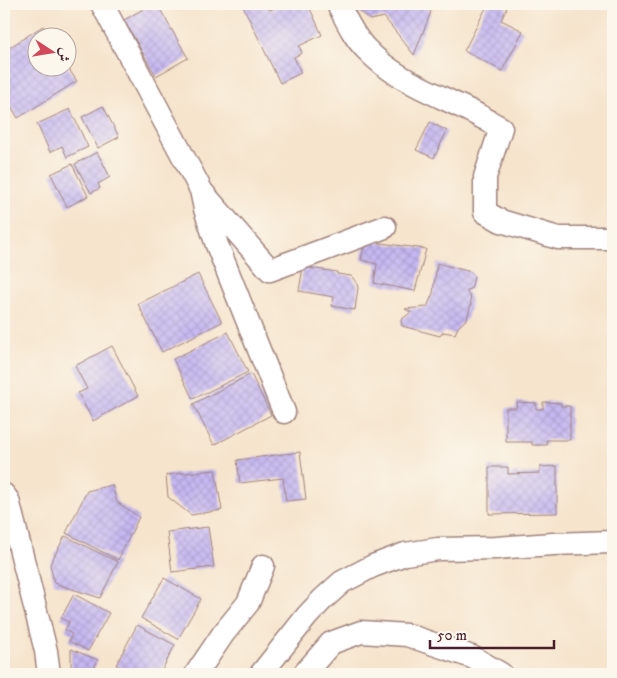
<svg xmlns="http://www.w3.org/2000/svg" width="617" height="678" font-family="'IM FELL DW Pica',Amiri,serif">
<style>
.building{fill:url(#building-cross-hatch)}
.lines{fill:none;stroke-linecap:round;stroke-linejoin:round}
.minor-casing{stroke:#a0827c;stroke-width:25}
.minor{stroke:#fff;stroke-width:22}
</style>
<defs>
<pattern id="building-cross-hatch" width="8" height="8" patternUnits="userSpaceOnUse" patternTransform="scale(1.25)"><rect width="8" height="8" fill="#c5b7f1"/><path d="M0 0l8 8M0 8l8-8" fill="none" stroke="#ab9dcf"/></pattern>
</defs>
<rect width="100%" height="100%" fill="#fbf7ec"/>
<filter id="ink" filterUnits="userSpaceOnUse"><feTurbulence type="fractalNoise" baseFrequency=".02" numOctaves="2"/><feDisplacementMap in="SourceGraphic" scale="10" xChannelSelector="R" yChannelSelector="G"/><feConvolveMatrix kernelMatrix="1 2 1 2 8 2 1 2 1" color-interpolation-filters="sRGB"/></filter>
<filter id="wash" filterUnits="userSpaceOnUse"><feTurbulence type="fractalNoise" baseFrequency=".0096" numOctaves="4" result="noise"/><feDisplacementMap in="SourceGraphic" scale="20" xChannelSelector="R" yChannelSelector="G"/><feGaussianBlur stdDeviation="1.12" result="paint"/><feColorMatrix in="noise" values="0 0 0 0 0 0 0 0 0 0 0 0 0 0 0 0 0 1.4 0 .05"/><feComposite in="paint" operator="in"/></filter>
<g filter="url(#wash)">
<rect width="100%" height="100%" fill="#f6e4cc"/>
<g id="blocks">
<path class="building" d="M152 4H157L188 58 156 76 124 20Z
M242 4H267L270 10 283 4H308L322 35 299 46 302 53 294 57 301 73 280 83Z
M359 4H422L431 12 414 55 384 17 370 20 359 11Z
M488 4H500L507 8 501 20 523 31 502 71 464 51Z
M43 26 50 38H38V68H68L77 81 18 118 4 94V51Z
M103 106 119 137 98 148 82 117Z
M70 109 88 147 67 157 62 146 50 152 37 124Z
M430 122 447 131 434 158 416 150Z
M97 152 110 177 98 184 100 188 91 193 75 164Z
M72 164 88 196 67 207 51 174Z
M365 241 426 249 415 291 374 283 377 264 361 260Z
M437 263 471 272 474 277 471 289 467 290V293L470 295 471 304 467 319 458 327 455 334 443 332 440 336 402 326 401 320 411 312 405 309 427 307 433 293Z
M303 267 337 272V274L351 276 353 278 357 284 358 288 355 310 332 306 334 297 299 291Z
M198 274 222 322 162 352 138 304Z
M228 332 248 372 193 399 173 359Z
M112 346 138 396 93 421 78 393 87 389 75 366Z
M251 374 271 415 214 445 193 404Z
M517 402 536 403V409H543V402L561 403V406H570V440H546L547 445H532V442H506V408H516Z
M300 452 306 499 286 501 283 478 240 483 237 460Z
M557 466V513L489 514V467H508V474L540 473V467Z
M215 470 222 510 191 515 168 497 166 475Z
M112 485 117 502 139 517 118 560 66 533 87 491Z
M208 527 214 567 172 572 167 532Z
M65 536 118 562 100 598 54 583 50 564Z
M164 578 201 599 178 639 141 618Z
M74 594 109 613 88 651 69 641 72 634 65 630 69 622 61 618Z
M137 625 175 645 160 674H135L116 665Z
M71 649 98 660 91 674H71Z"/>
</g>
</g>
<g filter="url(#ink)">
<use href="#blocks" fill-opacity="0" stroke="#a0827c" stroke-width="1"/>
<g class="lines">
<defs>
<path id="minor" d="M102 4 201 190 205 209 217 245 284 412
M338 4C346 19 353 36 366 49 394 79 432 92 468 110 479 115 490 122 501 128L485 177V212L501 221 558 238H613
M203 193 270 270 385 227
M4 495 8 500 46 651 49 674
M196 674 223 634 248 603 263 566
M261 674 307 616 322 600 342 582 373 566 405 554 438 549 496 548 553 544 613 542
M304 674 331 643 361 632 407 635 472 657 501 674"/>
</defs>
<use href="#minor" class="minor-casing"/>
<use href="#minor" class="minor"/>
</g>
</g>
<rect width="617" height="678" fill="none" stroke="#fbf7ec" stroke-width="20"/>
<g transform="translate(52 52) rotate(102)"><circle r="24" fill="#fbf7ec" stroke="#b4a19f"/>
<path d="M0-4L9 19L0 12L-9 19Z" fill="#d1495b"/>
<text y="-8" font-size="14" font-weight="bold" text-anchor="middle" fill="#4a1f2b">ش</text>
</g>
<path d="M430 640v8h124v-8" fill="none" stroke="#4a1f2b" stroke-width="2.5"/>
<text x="437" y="640" font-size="15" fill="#4a1f2b" stroke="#fbf7ec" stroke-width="4" paint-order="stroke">50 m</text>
</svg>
